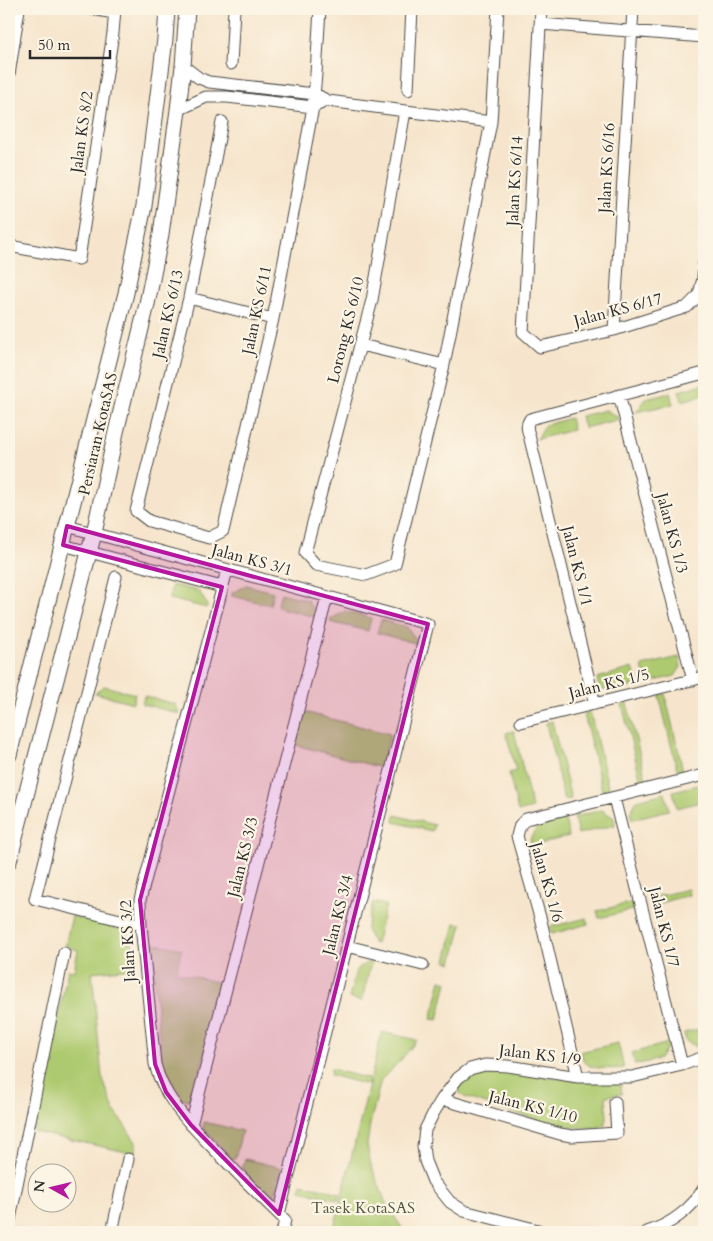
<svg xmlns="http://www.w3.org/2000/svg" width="713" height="1241" font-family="Cardo,serif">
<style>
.green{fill:#aeca70;stroke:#6c7a4e}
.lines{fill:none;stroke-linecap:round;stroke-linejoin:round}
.minor-casing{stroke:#494743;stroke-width:13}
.tertiary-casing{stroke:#494743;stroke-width:17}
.minor{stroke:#fff;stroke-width:11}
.tertiary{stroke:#fff;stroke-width:15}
.marked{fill:#b5179e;fill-opacity:0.2;stroke:#b5179e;stroke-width:4;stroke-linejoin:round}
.labels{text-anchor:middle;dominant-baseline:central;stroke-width:4.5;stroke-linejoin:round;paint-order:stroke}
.street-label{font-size:16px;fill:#2b2b2b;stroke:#fcf5e5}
.park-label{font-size:16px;fill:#525b40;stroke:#fcf5e5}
</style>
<rect width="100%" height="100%" fill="#fcf5e5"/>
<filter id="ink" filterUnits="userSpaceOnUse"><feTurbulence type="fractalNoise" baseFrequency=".02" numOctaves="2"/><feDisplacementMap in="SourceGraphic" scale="10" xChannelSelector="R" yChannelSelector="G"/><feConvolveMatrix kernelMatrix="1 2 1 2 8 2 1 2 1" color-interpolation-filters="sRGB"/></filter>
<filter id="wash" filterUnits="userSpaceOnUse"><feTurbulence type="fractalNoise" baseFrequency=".0096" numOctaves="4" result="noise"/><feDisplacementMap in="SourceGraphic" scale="20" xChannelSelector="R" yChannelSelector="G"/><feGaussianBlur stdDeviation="1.12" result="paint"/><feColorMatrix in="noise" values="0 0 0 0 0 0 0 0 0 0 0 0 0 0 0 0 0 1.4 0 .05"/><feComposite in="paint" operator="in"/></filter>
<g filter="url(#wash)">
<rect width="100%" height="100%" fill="#f6e5cc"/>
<path class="green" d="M703 384 704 395 682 401 679 391Z
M670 393 673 404 636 412 646 399Z
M606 410 620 419 584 428 581 416Z
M570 418 573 430 537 439 545 425Z
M172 585 199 591 207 605V608L169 599Z
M246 585 273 592 270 605 232 596V593Z
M281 593 307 600 316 614 315 617 277 607Z
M345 611 371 618 368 631 330 622 331 619Z
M381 620 407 627 416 640 415 643 377 633Z
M679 657 681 667 675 676 646 683 642 666Z
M633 668 638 685 608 692 599 688 597 678Z
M104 686 135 694 133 703 95 693Z
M665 694 683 771 678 773 659 695Z
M144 696 175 704 180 714 142 704Z
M627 703 646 780 641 782 622 704Z
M304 712 390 734 382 768 296 745Z
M590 712 609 790 602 791 584 714Z
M552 721 571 799 564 800 546 723Z
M514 731 532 808 518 812 509 773 516 771 506 733Z
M702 784 704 786V801L677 808 673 791Z
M665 793 669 810 632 819 630 813 637 800Z
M602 810 614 818 615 825 578 834 574 817Z
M395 815 434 825 432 831 394 822Z
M565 820 569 836 532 846 530 839 537 827Z
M688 889 689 895 652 905 651 898Z
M373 902 386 905 376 944 373 943 366 930Z
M634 902 636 909 599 918 597 911Z
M72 916 122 930 132 942 134 968 92 972 102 1077 114 1110 136 1142V1151L131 1153 34 1132 68 970 74 971 78 950 65 946Z
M587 918 588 924 552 934 550 927Z
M455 923 462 924 452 963 446 961Z
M151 943 182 949 176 972 224 984 193 1097 188 1100 182 1099C170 1087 164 1072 161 1056Z
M368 962 371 963 362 1001 349 998 356 970Z
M441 980 447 982 438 1020 431 1019Z
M704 1028V1051L686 1041 684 1033Z
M382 1032 417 1040 400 1061 381 1080 370 1124 367 1145 371 1165 387 1206 405 1232H333Z
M618 1043 624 1068C616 1069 596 1069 590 1066 584 1062 582 1058 580 1052Z
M669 1043V1045L660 1059 635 1065 632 1053Z
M331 1069 369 1079 368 1085 330 1075Z
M490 1070 572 1080 620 1081 622 1094 606 1096 607 1119 604 1125 596 1128 560 1127 464 1097 460 1093 458 1086 460 1083 484 1071Z
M204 1122 242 1131 235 1158 231 1159 203 1128Z
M245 1159 282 1168 274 1199 270 1200 242 1170Z
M302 1184 340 1193 339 1200 300 1190Z"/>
</g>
<g filter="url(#ink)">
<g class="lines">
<defs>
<path id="minor" d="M92 9 114 13
M541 9 523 332 540 347 614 330 687 307 699 295 703 278 704 263
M540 24 704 37
M231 64 234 9
M183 66 199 78 209 82 315 94 328 101 491 122
M9 75 19 9
M408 90 412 9
M178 110 206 97H227L313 107 320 104
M405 111 372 300 305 553 316 565 366 575 395 564 444 365 491 122 498 9
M222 122 189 298 136 511 149 521 209 538 223 531 273 319 313 107 316 74 320 9
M9 246 79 259 113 33 115 9
M189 298 273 319
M614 330 633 9
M361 345 444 365
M619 395 693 680
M67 526 428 624 279 1214
M63 545 222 587
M227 570 140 900 141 925 155 1064C163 1098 190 1124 214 1149 237 1173 261 1197 285 1220L282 1232
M116 577 35 899 141 925
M595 704 529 435C527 429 526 425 530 419L704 373
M521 722 704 677
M614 798 682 1065
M347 946 423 965
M578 1077 541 921 517 836 520 825 526 819 704 775
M442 1099 560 1134 572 1136 617 1133 615 1102
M191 1125 327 597
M9 1224 64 953
M538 1230 464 1211 450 1202 433 1181 425 1161 423 1146 425 1130 434 1112 442 1099 458 1078 470 1069 485 1065 508 1066 578 1077H632L682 1065 704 1057
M112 1232 128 1159
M647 1232C670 1225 692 1209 704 1188"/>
<path id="tertiary" d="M9 755 126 293 144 206 165 39 167 9
M9 861 94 533 116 432 147 304 161 234 178 110 183 66 187 9"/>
</defs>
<use href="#minor" class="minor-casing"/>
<use href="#tertiary" class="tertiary-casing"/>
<use href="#minor" class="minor"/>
<use href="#tertiary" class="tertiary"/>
</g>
</g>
<path class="marked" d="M67 526 428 624 279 1214 191 1125 166 1092 155 1064 140 900 222 587 63 545Z"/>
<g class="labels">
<g class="street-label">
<text transform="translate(82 132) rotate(-82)">Jalan KS 8/2</text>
<text transform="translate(607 168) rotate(-87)">Jalan KS 6/16</text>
<text transform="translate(515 181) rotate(-87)">Jalan KS 6/14</text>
<text transform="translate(257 310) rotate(-78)">Jalan KS 6/11</text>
<text transform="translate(618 310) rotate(-15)">Jalan KS 6/17</text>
<text transform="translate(168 314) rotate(-77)">Jalan KS 6/13</text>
<text transform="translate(346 330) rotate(-76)">Lorong KS 6/10</text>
<text transform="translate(98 434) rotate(-77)">Persiaran KotaSAS</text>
<text transform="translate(672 533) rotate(75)">Jalan KS 1/3</text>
<text transform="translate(252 560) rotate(15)">Jalan KS 3/1</text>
<text transform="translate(577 566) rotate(76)">Jalan KS 1/1</text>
<text transform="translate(609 684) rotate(-14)">Jalan KS 1/5</text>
<text transform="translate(243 857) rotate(-76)">Jalan KS 3/3</text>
<text transform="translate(547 882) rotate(74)">Jalan KS 1/6</text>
<text transform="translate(338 915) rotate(-76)">Jalan KS 3/4</text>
<text transform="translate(664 927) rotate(76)">Jalan KS 1/7</text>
<text transform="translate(128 941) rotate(-93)">Jalan KS 3/2</text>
<text transform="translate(540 1055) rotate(7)">Jalan KS 1/9</text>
<text transform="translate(533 1107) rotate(14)">Jalan KS 1/10</text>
</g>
<g class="park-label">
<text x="363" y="1208">Tasek KotaSAS</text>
</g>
</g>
<rect width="713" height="1241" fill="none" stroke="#fcf5e5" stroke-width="30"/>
<g transform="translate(52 1188) rotate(278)"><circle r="24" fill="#fcf5e5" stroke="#a8a49b"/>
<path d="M0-4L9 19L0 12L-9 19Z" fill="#b5179e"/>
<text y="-8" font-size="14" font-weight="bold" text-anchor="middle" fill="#2b2b2b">N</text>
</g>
<path d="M30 50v8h80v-8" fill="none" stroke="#2b2b2b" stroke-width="2.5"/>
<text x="38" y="50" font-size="15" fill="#2b2b2b" stroke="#fcf5e5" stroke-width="4" paint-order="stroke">50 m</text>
</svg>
